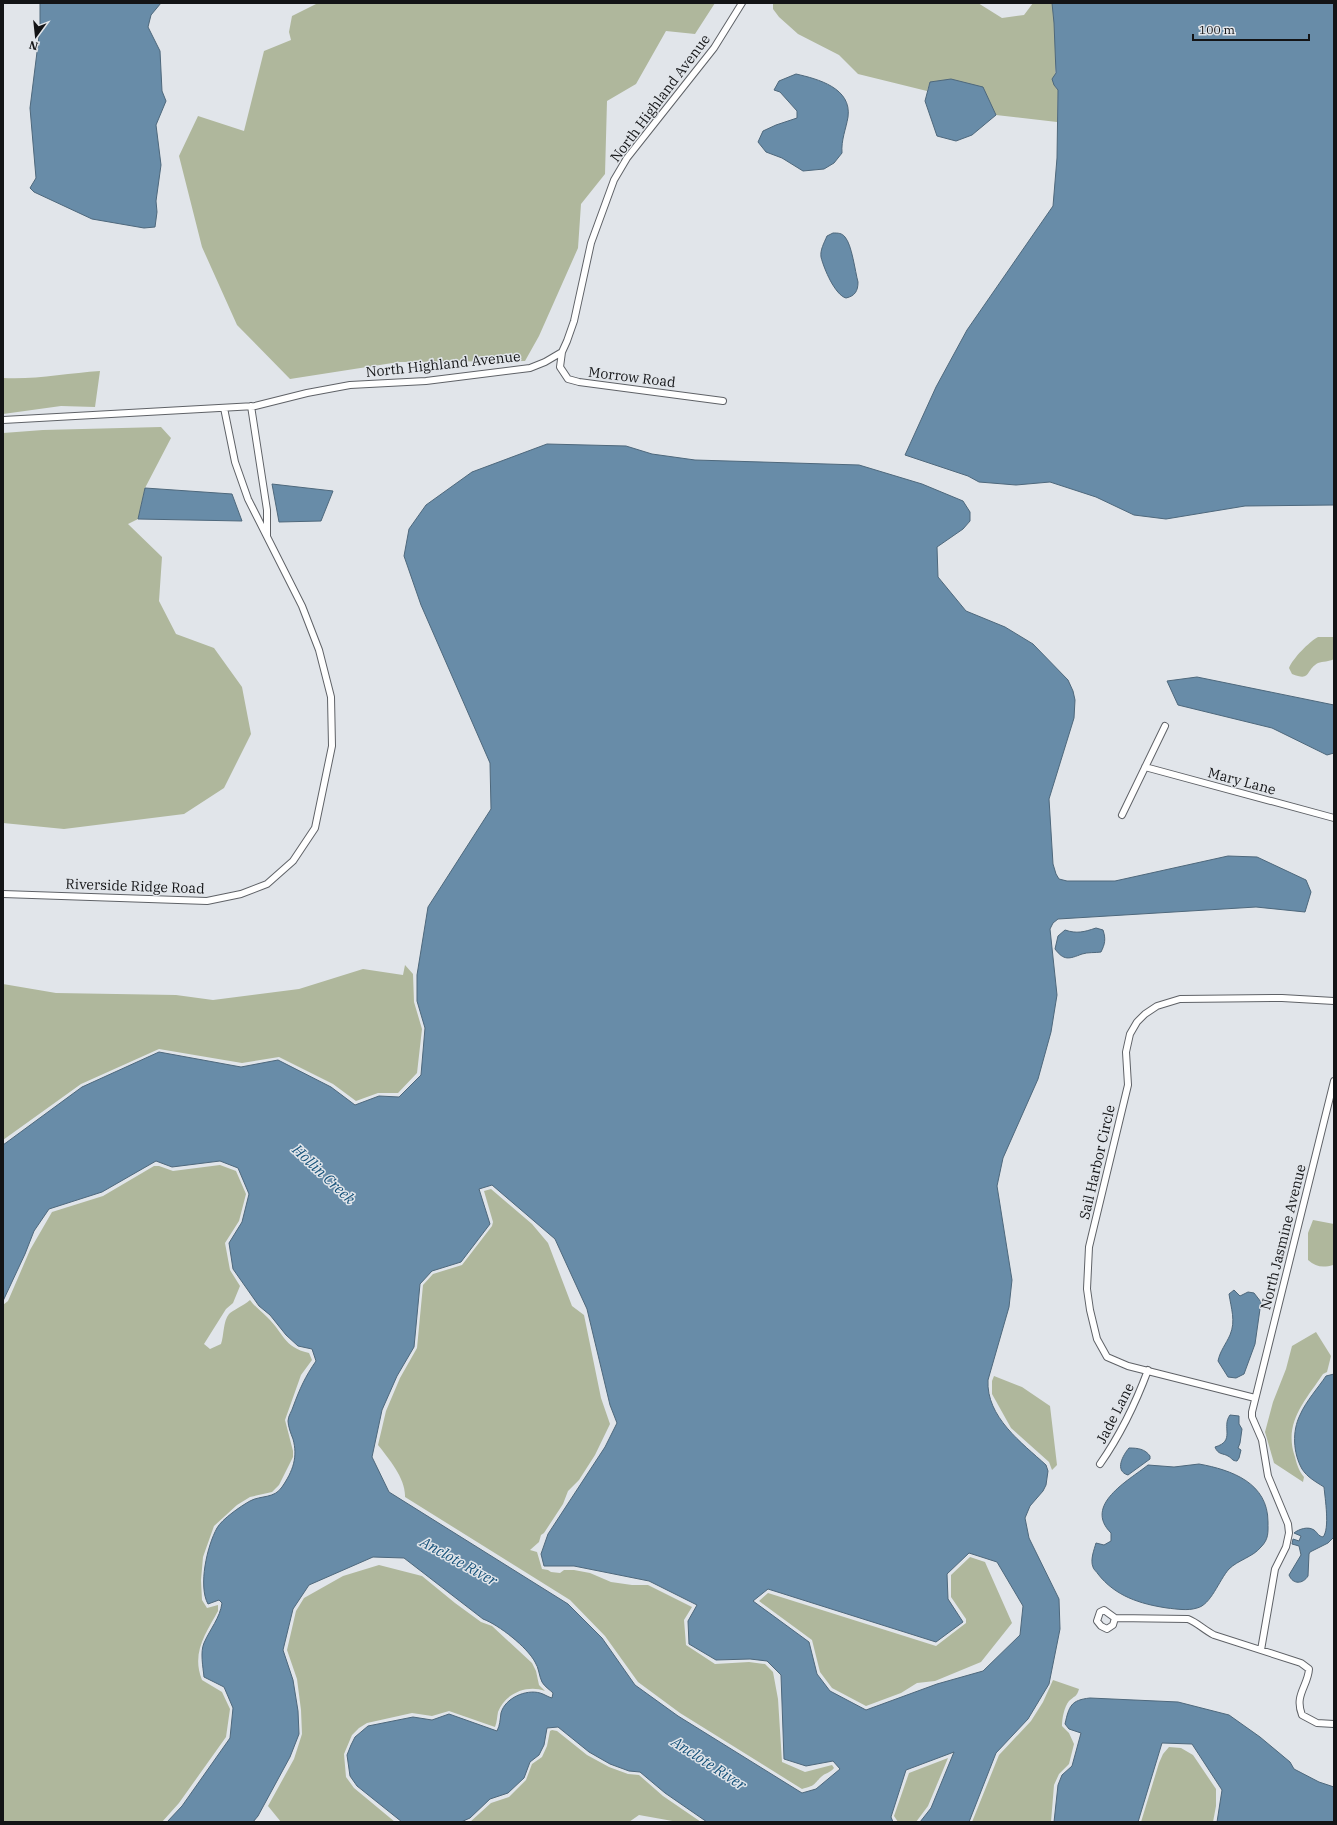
<svg xmlns="http://www.w3.org/2000/svg" width="1337" height="1825" font-family="'IBM Plex Serif',serif">
<style>
.green{fill:#afb79c}
.water{fill:#688ca8;stroke:#4e687c;fill-rule:evenodd}
.lines{fill:none;stroke-linecap:round;stroke-linejoin:round}
.minor-casing{stroke:#5f6267;stroke-width:8}
.minor{stroke:#fff;stroke-width:6}
.labels{text-anchor:middle;dominant-baseline:central;stroke-width:3;stroke-linejoin:round;paint-order:stroke}
.street-label{font-size:14px;fill:#131416;stroke:#e1e5ea}
.water-label{font-size:15px;font-style:italic;fill:#16527a;stroke:#e1e5ea}
</style>
<rect width="100%" height="100%" fill="#e1e5ea"/>
<path class="green" d="M318 3H715L695 34 666 31 636 84 607 101 605 174 581 204 578 248 539 336 525 361 399 362 290 379 237 325 202 247 179 156 198 116 244 131 264 51 291 40 289 32 292 16Z
M773 3H978L1002 18 1024 15 1033 3H1052C1056 22 1057 66 1054 85L1058 90 1057 122 996 115 982 87 930 82 927 91 858 74 839 55 798 34 779 17 773 9Z
M100 371 95 407 61 406 3 414V378C34 380 68 373 100 371Z
M161 427 171 438 145 488 138 519 128 524 162 557 159 601 176 634 214 648 242 687 251 734 224 788 184 814 64 829 3 823V433L43 430Z
M1318 637H1334V659C1329 662 1323 661 1318 663 1305 670 1312 682 1292 674L1289 668C1293 658 1309 642 1318 637Z
M405 965 413 974 414 1002 422 1029 417 1073 398 1093H378L356 1101 333 1084 279 1057 242 1063 159 1049 81 1084 3 1140V984L56 993 176 995 213 1000 299 989 363 969 403 975Z
M220 1165 236 1171 246 1194 239 1221 225 1243 230 1270 240 1286 233 1303 226 1309 204 1344 210 1349 221 1344C224 1336 223 1321 229 1314 233 1310 243 1306 250 1300 255 1307 261 1311 267 1317 284 1333 283 1347 309 1353L312 1360 301 1375 285 1420 293 1451V1457L279 1485 272 1492 250 1497 237 1505 214 1526 203 1557 201 1580 202 1600 207 1608 218 1605V1611C206 1633 191 1653 202 1680L222 1692 230 1709 226 1737 179 1803 162 1822H3V1305L8 1301 30 1250 52 1212 103 1196 154 1166H159L173 1171Z
M491 1189 532 1224 548 1243 572 1306 584 1315 601 1398 610 1424 595 1455 579 1480 568 1491 563 1504 544 1533 541 1535 539 1542 530 1550 537 1552 542 1569 548 1570 551 1572 560 1573 564 1570H574L590 1573 611 1582 632 1585H648L692 1607 684 1620 686 1645 715 1664 749 1662 765 1664 773 1672 778 1699 782 1762 805 1772 832 1765 834 1768C830 1773 825 1773 821 1777 812 1786 816 1785 802 1789L680 1713 638 1682 605 1636 570 1600 405 1497C406 1479 389 1459 378 1445L386 1411 400 1378 417 1348 423 1285 433 1274 462 1265 492 1226 493 1222 484 1191Z
M1313 1220 1334 1224 1333 1265C1323 1268 1316 1267 1308 1260V1233Z
M1316 1332 1331 1356 1327 1372 1323 1374C1305 1401 1283 1423 1295 1457 1297 1465 1299 1471 1304 1477L1303 1482 1274 1463 1265 1432 1273 1402 1286 1369 1292 1346Z
M994 1376 1022 1387 1050 1406 1057 1465 1052 1470 1049 1462 1011 1428 992 1394V1381Z
M970 1557 985 1562 1012 1623 981 1662 935 1681 917 1683 901 1693 866 1706 832 1688 820 1672 812 1640 759 1601 768 1593 936 1646 966 1623V1619L951 1597V1575Z
M379 1565 422 1576 455 1603 481 1622 492 1626 532 1663 536 1671 539 1685 545 1691C528 1684 505 1693 498 1712 497 1717 497 1722 495 1727L449 1711 432 1716 412 1713 367 1723 359 1728 352 1735 344 1754 346 1777 354 1788 395 1822H281L268 1806 294 1759 302 1734 301 1710 297 1679 287 1650 296 1611 304 1598 343 1576Z
M1053 1680 1079 1689C1077 1697 1074 1696 1069 1701 1064 1707 1062 1719 1062 1726L1069 1733 1074 1744 1069 1764 1059 1774 1054 1785 1051 1822H972L999 1755 1031 1721 1043 1702Z
M552 1730 557 1731 587 1755 609 1767 628 1774 639 1775 663 1796 701 1822H678L639 1815 629 1822H470L491 1803 509 1797 526 1780 532 1764 542 1757 547 1746 550 1731Z
M1169 1747 1181 1748 1193 1755 1216 1789V1806L1213 1822H1141L1159 1763 1163 1754Z
M948 1758 928 1806 916 1822H898L894 1816 909 1773Z"/>
<path class="water" d="M40 3H161L151 15 148 27 160 51 162 91 166 101 156 125 161 165 156 201 157 212 155 227 144 228 92 219 34 192 30 188 36 178 30 108 40 28Z
M1052 3H1334V505L1245 506 1166 519 1134 515 1096 497 1050 482 1016 485 979 482 968 476 905 455 936 387 967 330 1053 206 1057 158 1058 90 1054 85 1052 79 1056 73 1054 23Z
M796 74C818 79 852 88 848 117 846 129 841 140 842 153L834 163 824 169 803 171 782 158 766 152 758 142 763 131 776 125 797 118V111L780 92 774 90 779 81Z
M951 79 983 87 996 115 972 135 956 141 937 136 925 101 930 82Z
M833 233C838 233 842 233 845 237 852 245 855 271 858 282 858 291 855 296 846 298 835 295 824 269 821 257 820 250 824 243 827 236Z
M547 444 626 446 652 454 695 460 859 465 922 484 963 501 970 512V521L963 529 937 547 938 577 966 611 1005 627 1033 644 1068 680 1073 691 1075 700 1074 718 1049 799 1053 864 1056 874 1059 879 1067 881H1115L1228 856 1257 857 1306 880 1311 892 1305 912 1256 907 1058 919 1053 923 1050 929 1057 995 1051 1032 1038 1079 1003 1158 997 1186 1012 1280 1009 1307 988 1380C986 1417 1022 1443 1046 1465L1048 1471 1046 1485 1043 1491 1030 1506 1025 1518 1029 1538 1059 1599 1060 1629 1049 1684 1028 1719 996 1753 969 1822H920L931 1808 954 1752 906 1770 891 1817 893 1822H707L665 1793 640 1772 629 1771 610 1764 589 1752 558 1727 547 1728 544 1745 539 1755 530 1762 524 1778 508 1793 490 1799 470 1818 461 1822H402L357 1786 350 1776 347 1755 351 1745 355 1737 368 1726 413 1717 432 1720 449 1714 497 1731C500 1725 500 1720 501 1713 505 1698 526 1689 540 1693 544 1694 548 1697 552 1698L553 1693C550 1690 544 1686 542 1682 539 1676 539 1668 535 1662 527 1647 499 1625 483 1619L404 1558 373 1557 309 1585 293 1609 283 1650 293 1680 298 1711 299 1734 290 1757 258 1816 253 1822H167L182 1806 230 1738 233 1708 224 1687 204 1677C203 1667 200 1652 204 1643 210 1629 220 1618 222 1603L219 1600 208 1604C198 1586 207 1546 217 1528 222 1519 241 1506 250 1501 261 1495 274 1499 282 1487 293 1471 298 1457 293 1439 291 1434 288 1426 288 1421 288 1416 292 1411 293 1407 300 1388 305 1377 316 1361L312 1349 298 1346 286 1335 270 1315 259 1306 233 1269 229 1243 242 1222 249 1194 238 1168 220 1161 172 1167 156 1161 102 1192 49 1209 34 1231 25 1254 3 1301V1145L82 1087 159 1052 241 1067 278 1060 331 1087 355 1105 379 1096 399 1097 421 1075 425 1028 417 1001V975L428 907 491 809 490 763 421 605 404 556 409 529 426 505 472 472ZM492 1185 555 1239 587 1309 610 1405 617 1423 605 1447 548 1534 541 1554 544 1566H574L649 1581 697 1605 688 1621 689 1644 716 1660 750 1659 767 1661 781 1675 784 1759 806 1766 833 1761 840 1769 816 1789 802 1793 678 1716 635 1685 602 1638 568 1604 389 1492 372 1457 382 1410 397 1376 414 1347 420 1284 432 1271 461 1262 490 1224 479 1189ZM969 1553 997 1562 1023 1606 1020 1635 983 1671 937 1684 866 1710 830 1691 817 1674 809 1642 753 1601 768 1589 936 1642 963 1622 948 1599 947 1574Z
M272 484 333 491 321 521 279 522Z
M145 488 232 494 242 521 138 519Z
M1197 677 1334 705V753L1327 755 1272 728 1178 705 1167 681Z
M1096 928 1103 930C1106 939 1105 944 1101 952 1095 953 1088 952 1082 954 1069 959 1064 961 1055 949L1058 936 1065 930C1077 934 1084 932 1096 928Z
M1234 1290 1240 1296 1248 1292 1254 1293 1261 1302 1255 1344 1244 1374 1236 1378 1228 1377 1218 1361C1220 1351 1226 1344 1230 1335 1236 1321 1231 1308 1229 1294Z
M1334 1374V1537L1328 1543 1310 1552 1309 1554 1308 1576C1303 1584 1293 1585 1289 1575L1301 1555 1299 1546 1292 1544 1293 1539 1299 1541 1301 1536 1294 1533C1299 1529 1308 1526 1314 1530 1318 1533 1318 1536 1323 1537 1330 1529 1325 1498 1324 1487 1316 1482 1307 1477 1302 1469 1293 1453 1292 1431 1300 1415 1306 1401 1318 1388 1326 1376Z
M1230 1415 1239 1416V1424L1242 1429 1240 1443 1238 1448 1241 1450 1239 1458 1237 1461C1232 1461 1232 1458 1228 1456 1223 1453 1218 1455 1215 1447 1236 1441 1221 1427 1230 1415Z
M1129 1448C1138 1448 1145 1449 1150 1456V1459L1128 1475C1114 1471 1123 1455 1129 1448Z
M1199 1464C1232 1470 1268 1483 1268 1522 1268 1532 1269 1539 1261 1547 1253 1557 1238 1560 1229 1569 1219 1580 1211 1605 1197 1608 1188 1611 1176 1609 1167 1608 1140 1604 1115 1596 1098 1574 1097 1572 1093 1569 1093 1567 1090 1560 1094 1550 1096 1543L1104 1545 1111 1541V1533C1083 1505 1128 1481 1148 1465L1174 1467Z
M1090 1698 1178 1702 1229 1715 1260 1737 1290 1762 1294 1769 1319 1782 1334 1787V1822H1217L1222 1790 1192 1744 1162 1743 1138 1822H1054L1058 1785 1062 1775 1072 1766 1081 1733 1069 1729 1065 1724C1069 1706 1071 1700 1090 1698Z"/>
<g class="lines">
<defs>
<path id="minor" d="M562 352 560 367 568 379 579 382 723 401
M251 406 267 510V536
M3 420 255 406 307 393 350 385 426 381 530 368 545 362 562 352 567 341 574 321 591 243 614 180 627 158 714 48 742 3
M1145 767 1334 818
M1122 815 1165 726
M3 894 207 901 241 894 267 884 293 861 315 828 332 746 331 697 319 650 302 606 248 499 235 462 224 408
M1255 1398 1128 1366 1107 1357 1097 1339 1090 1310 1087 1289 1089 1247 1128 1085 1126 1052 1130 1034 1137 1022 1145 1014 1157 1006 1180 999 1282 998 1334 1001
M1100 1464C1121 1434 1135 1405 1148 1370
M1115 1618 1113 1625 1107 1629 1101 1626 1097 1621 1100 1612 1104 1610 1115 1618 1188 1619C1198 1623 1204 1630 1214 1635L1301 1663 1309 1669C1308 1686 1294 1695 1302 1715L1317 1723 1334 1724
M1261 1650 1275 1569 1286 1547 1289 1533 1288 1524 1268 1476 1262 1440 1252 1417V1412L1334 1081"/>
</defs>
<use href="#minor" class="minor-casing"/>
<use href="#minor" class="minor"/>
</g>
<g class="labels">
<g class="street-label">
<text transform="translate(660 98) rotate(-53)">North Highland Avenue</text>
<text transform="translate(443 364) rotate(-6)">North Highland Avenue</text>
<text transform="translate(632 377) rotate(7)">Morrow Road</text>
<text transform="translate(1242 781) rotate(15)">Mary Lane</text>
<text transform="translate(135 886) rotate(2)">Riverside Ridge Road</text>
<text transform="translate(1097 1162) rotate(-77)">Sail Harbor Circle</text>
<text transform="translate(1283 1237) rotate(-76)">North Jasmine Avenue</text>
<text transform="translate(1115 1413) rotate(-63)">Jade Lane</text>
</g>
<g class="water-label">
<text transform="translate(324 1174) rotate(43)">Hollin Creek</text>
<text transform="translate(459 1561) rotate(29)">Anclote River</text>
<text transform="translate(709 1763) rotate(33)">Anclote River</text>
</g>
</g>
<rect width="1337" height="1825" fill="none" stroke="#131416" stroke-width="8"/>
<g transform="translate(36 36) rotate(195)" stroke="#e1e5ea" stroke-width="3" paint-order="stroke">
<path d="M0-3L7 15L0 10L-7 15Z" fill="#131416"/>
<text y="-6" font-size="11" font-weight="bold" text-anchor="middle" fill="#131416">N</text>
</g>
<path d="M1193 34v6h116v-6" fill="none" stroke="#131416" stroke-width="2"/>
<text x="1199" y="34" font-size="12" fill="#131416" stroke="#e1e5ea" stroke-width="3" paint-order="stroke">100 m</text>
</svg>
